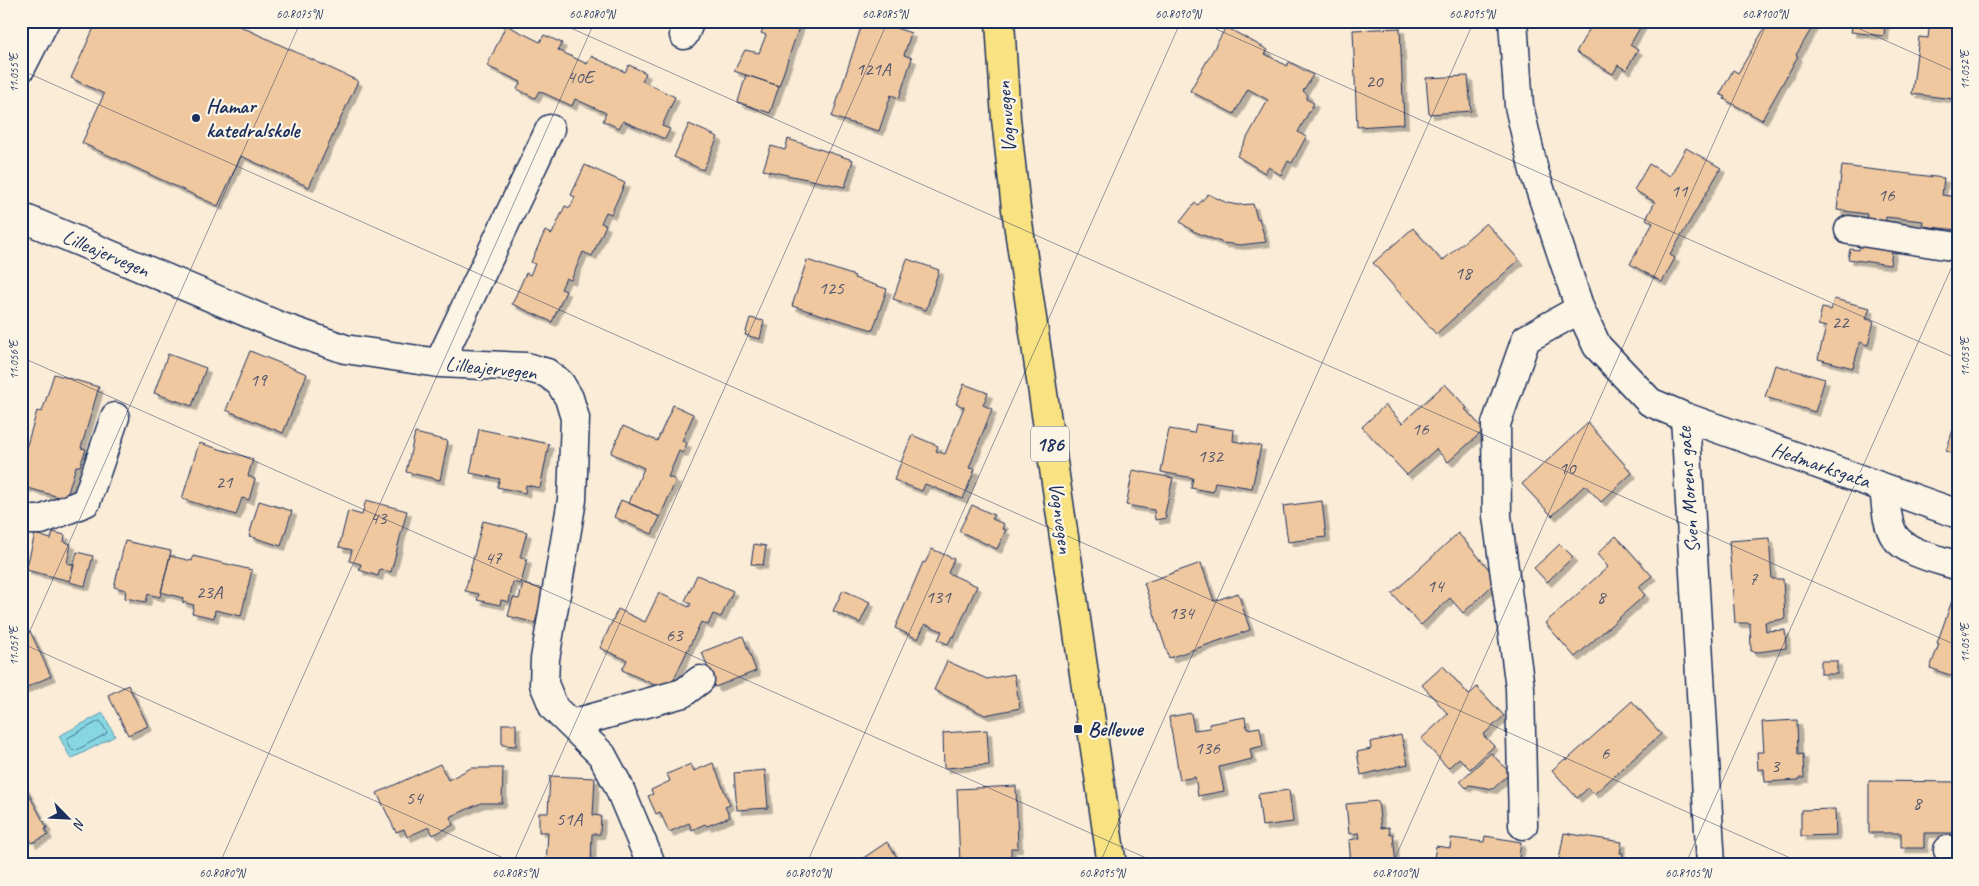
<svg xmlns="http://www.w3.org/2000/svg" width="1979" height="886" font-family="Caveat,sans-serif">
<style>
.water{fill:#87d7e2;stroke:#5c94ad}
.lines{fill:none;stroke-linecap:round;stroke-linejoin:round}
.shore{stroke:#467293;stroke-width:1}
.building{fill:#f0c89f;stroke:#1b2f5e;filter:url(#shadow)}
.minor-casing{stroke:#1b2f5e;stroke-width:31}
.major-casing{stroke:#1b2f5e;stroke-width:31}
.minor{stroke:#fcf5e5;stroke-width:28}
.major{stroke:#f8e281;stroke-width:28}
.ticks{fill:none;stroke:#1b2f5e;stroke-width:1;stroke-opacity:0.45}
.poi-dot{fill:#1b2f5e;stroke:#fcf5e5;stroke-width:2}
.labels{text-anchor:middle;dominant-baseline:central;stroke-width:4.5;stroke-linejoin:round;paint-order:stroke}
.number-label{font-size:19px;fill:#50556e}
.shield{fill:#fcf5e5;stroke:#5e6a86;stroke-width:1}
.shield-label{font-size:20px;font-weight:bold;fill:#1b2f5e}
.poi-label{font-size:21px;font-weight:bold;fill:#1b2f5e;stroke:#fcf5e5;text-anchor:start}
.street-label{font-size:21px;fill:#1b2f5e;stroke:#fcf5e5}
.neatline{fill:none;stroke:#1b2f5e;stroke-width:2}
.ticks-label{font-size:12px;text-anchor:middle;fill:#1b2f5e}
</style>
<defs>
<filter id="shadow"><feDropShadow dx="4.5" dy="4.5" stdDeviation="0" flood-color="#0004"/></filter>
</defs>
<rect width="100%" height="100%" fill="#faecd7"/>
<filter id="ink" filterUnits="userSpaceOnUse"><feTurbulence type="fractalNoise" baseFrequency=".02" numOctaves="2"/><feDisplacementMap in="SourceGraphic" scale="10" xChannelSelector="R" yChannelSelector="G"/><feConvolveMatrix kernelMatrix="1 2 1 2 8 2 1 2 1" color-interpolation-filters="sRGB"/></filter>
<g filter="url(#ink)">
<path class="water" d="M103 713 115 736 71 759 59 736Z"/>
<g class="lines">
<path class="shore" d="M100 721 107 732 106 734 75 751 72 750 67 740 68 738Z"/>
</g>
<path class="building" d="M97 21H229L358 81 309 187 241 156 218 206 82 143 104 94 71 78Z
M767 21H801L779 86 734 71 745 50 759 53 766 35 761 33Z
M863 21H875L911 33 904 55 912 58 899 98 891 95 879 131 832 117Z
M1594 21H1644L1630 45 1638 50 1626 70 1618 65 1613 74 1576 52Z
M1769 21H1804L1813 26 1796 55 1798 56 1762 120 1724 99 1725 97 1720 94 1733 70 1738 73Z
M1853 21H1885L1884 36 1851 32Z
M1930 21 1958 24V68L1954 99 1912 94 1919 37 1928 38Z
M506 25 540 42 544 35 562 43 558 50 587 64 591 56 625 72 629 65 646 73 642 81 675 97 662 126 670 129 665 139 623 121 619 128 603 121 606 113 575 99 572 106 539 91 535 98 517 89 521 82 487 66Z
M1226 27 1268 50 1265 54 1287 66 1289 62 1313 75 1303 91 1308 95 1306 99 1314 103 1298 132 1306 137 1292 163 1288 161 1281 175 1268 167 1265 173 1237 156 1268 100 1248 89 1234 114 1190 91Z
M1400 28 1404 124 1357 127 1353 30Z
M746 75 779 86 770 113 738 102Z
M1468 76 1471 111 1429 114 1426 78Z
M689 124 718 137 703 170 674 157Z
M788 139 853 160 845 187 763 170 771 146 785 150Z
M1686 148 1721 168 1670 255 1675 258 1662 282 1630 264 1653 223 1646 219 1655 202 1634 190 1649 164 1670 176Z
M585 165 625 183 611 214 606 212 601 223 606 225 592 256 583 252 571 280 566 278 561 289 566 291 552 322 512 304 526 273 530 275 535 264 531 262 545 231 552 234 565 206 570 208 575 197 571 195Z
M1842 166 1944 178 1942 195 1958 197V230L1922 226 1923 221 1886 217 1885 223 1866 221 1867 214 1837 210Z
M1208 194 1227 203 1238 205 1253 204 1257 219 1259 218 1266 242 1240 245 1223 243 1193 231 1180 222 1195 203 1198 205Z
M1486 223 1519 260 1436 334 1373 263 1413 228 1442 261Z
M1861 240 1893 244 1890 265 1848 259 1850 249 1859 250Z
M907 259 939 270 926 310 893 299Z
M807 260 855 276 854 278 887 289 873 330 792 306Z
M1834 299 1870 308 1866 319 1874 321 1868 345 1860 342 1853 368 1818 359 1826 327 1818 325 1822 308 1831 310Z
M750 318 764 321 760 339 745 335Z
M250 351 307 374 283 433 226 410Z
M168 354 206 368 192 406 154 393Z
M1775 365 1825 379 1815 412 1765 397Z
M54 374 99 387 81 448 86 449 80 466H76L66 499 21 486V465L37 411 42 412Z
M964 384 988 393 983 405 992 409 969 468 975 469 963 499 925 484 922 491 894 480 912 435 938 446 936 451 945 454 964 407 956 404Z
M1445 384 1467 408 1465 409 1484 430 1448 462 1436 449 1407 475 1362 427 1385 405 1402 423Z
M673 405 693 414V416L682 441 687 443 683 453 679 451 668 477 676 480 660 517 629 503 644 468 611 453 623 426 657 441Z
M1588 423 1632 473 1601 502 1585 485 1552 516 1522 484Z
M1196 424 1234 430 1233 441 1261 446 1252 488 1215 482 1213 492 1191 488 1193 478 1161 472 1169 429 1194 433Z
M1955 424 1958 425V455L1946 451Z
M479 429 549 444 540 488 526 485 525 493 497 487 500 479 470 473Z
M415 433 448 441 440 480 406 472Z
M199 443 253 459 248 476 255 479 249 500 242 498 236 515 182 499Z
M1133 470 1173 478 1165 513 1166 518 1155 520 1154 510 1126 505Z
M366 500 407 511 391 572 380 569 378 576 359 570 361 564 349 561 352 550 339 547 348 511 362 515Z
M621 500 660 517 652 534 614 517Z
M259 501 292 511 281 546 249 536Z
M1322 501 1326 537 1288 542 1283 506Z
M972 505 994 515 992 519 1004 524 1002 529 1006 530 997 549 959 531Z
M483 521 527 532 520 557 527 559 521 584 513 582 509 602 501 600 500 605 477 600 479 594 465 591Z
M53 532 65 535 64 542 71 544 67 563 74 565 70 581 26 570 35 534 51 539Z
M1458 533 1498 580 1463 613 1450 598 1421 625 1392 594Z
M1616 536 1652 576 1638 587 1645 595 1575 657 1545 623 1608 567 1597 554Z
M1769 538 1772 579H1783L1785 619 1765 622 1766 631 1785 630 1786 648 1759 652 1751 651 1750 623H1735L1729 541Z
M125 541 171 551 160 597 148 594 146 602 125 598 126 590 114 587Z
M754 544 766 546 763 565 751 564Z
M1560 544 1573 557 1547 582 1534 568Z
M932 549 954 559 948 573 977 586 954 637 952 636 948 644 938 640 942 631 925 624 918 639 895 628 923 562 925 563Z
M77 552 93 556 85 586 69 582Z
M170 556 192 561 193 556 252 570 241 616 215 610 214 618 192 613 194 605 182 602 183 598 161 592Z
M1201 563 1214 601 1238 593 1250 630 1169 658 1144 583Z
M697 575 733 591 721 617 713 614 708 625 701 622 668 691 622 670 627 660 600 648 618 609 645 622 659 593 689 607 691 604 685 601Z
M523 584 544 589 535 623 508 616 513 598 519 599Z
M1958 584V678L1930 668 1939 644 1937 643Z
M843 590 870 602 860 623 833 611Z
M30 631 51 676 21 690V635Z
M743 636 756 671 715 687 702 652Z
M947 661 987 679 1014 674 1020 708 985 715 934 690Z
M1821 661H1837V674H1821Z
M1443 666 1469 695 1477 687 1504 716 1483 735 1494 746 1470 769 1459 758 1448 768 1421 739 1448 714 1422 685Z
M128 685 148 726 128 735 108 695Z
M1632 701 1661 734 1594 794 1588 788 1577 798 1552 770 1566 758 1567 760Z
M1191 713 1194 730 1210 728 1209 724 1245 717 1247 729 1260 727 1263 746 1250 749 1252 759 1219 767 1224 791 1198 796 1195 777 1180 780 1169 717Z
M1797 720 1798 755 1803 754 1804 778H1799V780L1765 782 1764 769 1758 770 1757 752H1764L1762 722Z
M502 724H516V746L502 745Z
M987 730 989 765 944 768 943 733Z
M1401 735 1408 764 1361 775 1357 752 1371 749 1370 742Z
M1491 753 1510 773 1493 789 1469 785 1466 788 1460 781Z
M713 763 730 805 725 807 730 817 707 826 705 824 692 830 689 823 669 832 660 812 656 814 648 796 653 794 651 790 670 781 667 774 691 764 694 771Z
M440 764 448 780 471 768H503L502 803H481L450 817 453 825 433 835 429 827 407 837 404 829 396 832 377 793Z
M765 770 768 808 737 810 734 773Z
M550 776 595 778 593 815 601 816 600 834H592L591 865H546L548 832H539V813H548Z
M21 780 47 828 45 829 48 835 32 843 29 837 21 842Z
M1869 781 1958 782V833H1924V848H1901V833H1869Z
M1016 786 1018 848H1011V865H960L957 789Z
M1289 790 1293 822 1262 826 1258 794Z
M1378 801 1381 828 1389 827 1390 835 1393 834 1396 865H1351L1349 840 1360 838 1359 833 1349 834 1346 804Z
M1835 809 1836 835 1801 836V810Z
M1564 833 1622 842 1620 853H1623L1621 865H1558Z
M1485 836 1521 842 1518 865H1433L1436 846 1450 848 1451 838 1484 842Z
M887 842 902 865H853Z"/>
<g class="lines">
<defs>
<path id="minor" d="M1513 21 1519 106 1534 171 1580 309 1597 346 1650 402 1685 417 1711 865
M684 35 690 21
M21 68 45 21
M21 217 279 326 345 349 439 363 526 367 547 373 560 383 569 398 575 418 572 500 545 659 544 684 554 708 602 755 618 785 649 859
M1849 230 1958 247
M439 363 550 129
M1685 417 1958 514
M1884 488C1886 503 1886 524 1895 537 1908 554 1938 559 1958 566
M21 520H41L86 502 115 417
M571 724 683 693 700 680
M1523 825 1520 688 1497 516 1496 424 1526 339 1580 309
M1948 850H1958"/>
<path id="major" d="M1000 21 1006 119 1016 209 1112 865"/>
</defs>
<use href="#minor" class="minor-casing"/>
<use href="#major" class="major-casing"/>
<use href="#minor" class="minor"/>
<use href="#major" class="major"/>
</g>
</g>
<path class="ticks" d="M555 21 1958 646M1198 21 1958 359M1842 21 1958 73M21 70 1806 865M21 357 1162 865M21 643 519 865M21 651 301 21M219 865 595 21M512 865 888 21M806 865 1181 21M1099 865 1474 21M1392 865 1768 21M1685 865 1958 253"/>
<g class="poi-dot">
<circle cx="196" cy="118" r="5"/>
<rect x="1073" y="724" width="10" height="10" rx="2.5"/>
</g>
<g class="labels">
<g class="number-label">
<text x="873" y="69">121A</text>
<text x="580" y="77">40E</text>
<text x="1374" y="81">20</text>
<text x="1679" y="191">11</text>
<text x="1886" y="195">16</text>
<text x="1463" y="273">18</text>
<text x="831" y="288">125</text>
<text x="1840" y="322">22</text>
<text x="258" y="380">19</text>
<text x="1420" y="429">16</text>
<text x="1210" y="456">132</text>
<text x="1567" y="468">10</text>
<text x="224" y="482">21</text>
<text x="378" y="518">43</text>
<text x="493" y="558">47</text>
<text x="1753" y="579">7</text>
<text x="1435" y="586">14</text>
<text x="209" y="592">23A</text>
<text x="938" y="597">131</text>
<text x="1601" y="597">8</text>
<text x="1181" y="613">134</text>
<text x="674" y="635">63</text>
<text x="1207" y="748">136</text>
<text x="1605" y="753">6</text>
<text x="1775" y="766">3</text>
<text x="414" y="798">54</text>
<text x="1917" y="803">8</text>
<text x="569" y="819">51A</text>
</g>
<rect class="shield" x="1031" y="426.5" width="38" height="35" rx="4"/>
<g class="shield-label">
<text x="1050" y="444">186</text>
</g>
<g class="poi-label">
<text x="206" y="106">Hamar<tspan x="206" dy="24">katedralskole</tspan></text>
<text x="1088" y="729">Bellevue</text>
</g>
<g class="street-label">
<text transform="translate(1006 117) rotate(-95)">Vognvegen</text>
<text transform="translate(106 253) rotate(23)">Lilleajervegen</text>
<text transform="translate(491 368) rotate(6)">Lilleajervegen</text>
<text transform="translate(1821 465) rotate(19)">Hedmarksgata</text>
<text transform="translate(1688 490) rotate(-94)">Sven Morens gate</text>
<text transform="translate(1061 518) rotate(82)">Vognvegen</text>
</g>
</g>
<rect width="1979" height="886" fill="none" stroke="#fcf5e5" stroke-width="55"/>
<g transform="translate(68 818) rotate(114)" stroke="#fcf5e5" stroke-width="4" paint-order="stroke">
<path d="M0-4L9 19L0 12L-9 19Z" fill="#1b2f5e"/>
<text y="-8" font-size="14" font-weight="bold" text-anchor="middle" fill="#1b2f5e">N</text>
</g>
<rect x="28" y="28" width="1924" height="830" class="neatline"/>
<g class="ticks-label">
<text x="299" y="18">60.8075°N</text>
<text x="592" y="18">60.8080°N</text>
<text x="885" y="18">60.8085°N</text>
<text x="1178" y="18">60.8090°N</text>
<text x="1472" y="18">60.8095°N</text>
<text x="1765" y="18">60.8100°N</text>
<text transform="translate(1965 70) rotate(-90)" y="4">11.052°E</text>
<text transform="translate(14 73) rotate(-90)" y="4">11.055°E</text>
<text transform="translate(1965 357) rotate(-90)" y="4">11.053°E</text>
<text transform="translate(14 360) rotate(-90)" y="4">11.056°E</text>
<text transform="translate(1965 643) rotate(-90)" y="4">11.054°E</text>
<text transform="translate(14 646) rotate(-90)" y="4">11.057°E</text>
<text x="222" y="877">60.8080°N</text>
<text x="515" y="877">60.8085°N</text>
<text x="808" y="877">60.8090°N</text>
<text x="1102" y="877">60.8095°N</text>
<text x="1395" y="877">60.8100°N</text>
<text x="1688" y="877">60.8105°N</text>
</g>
</svg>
